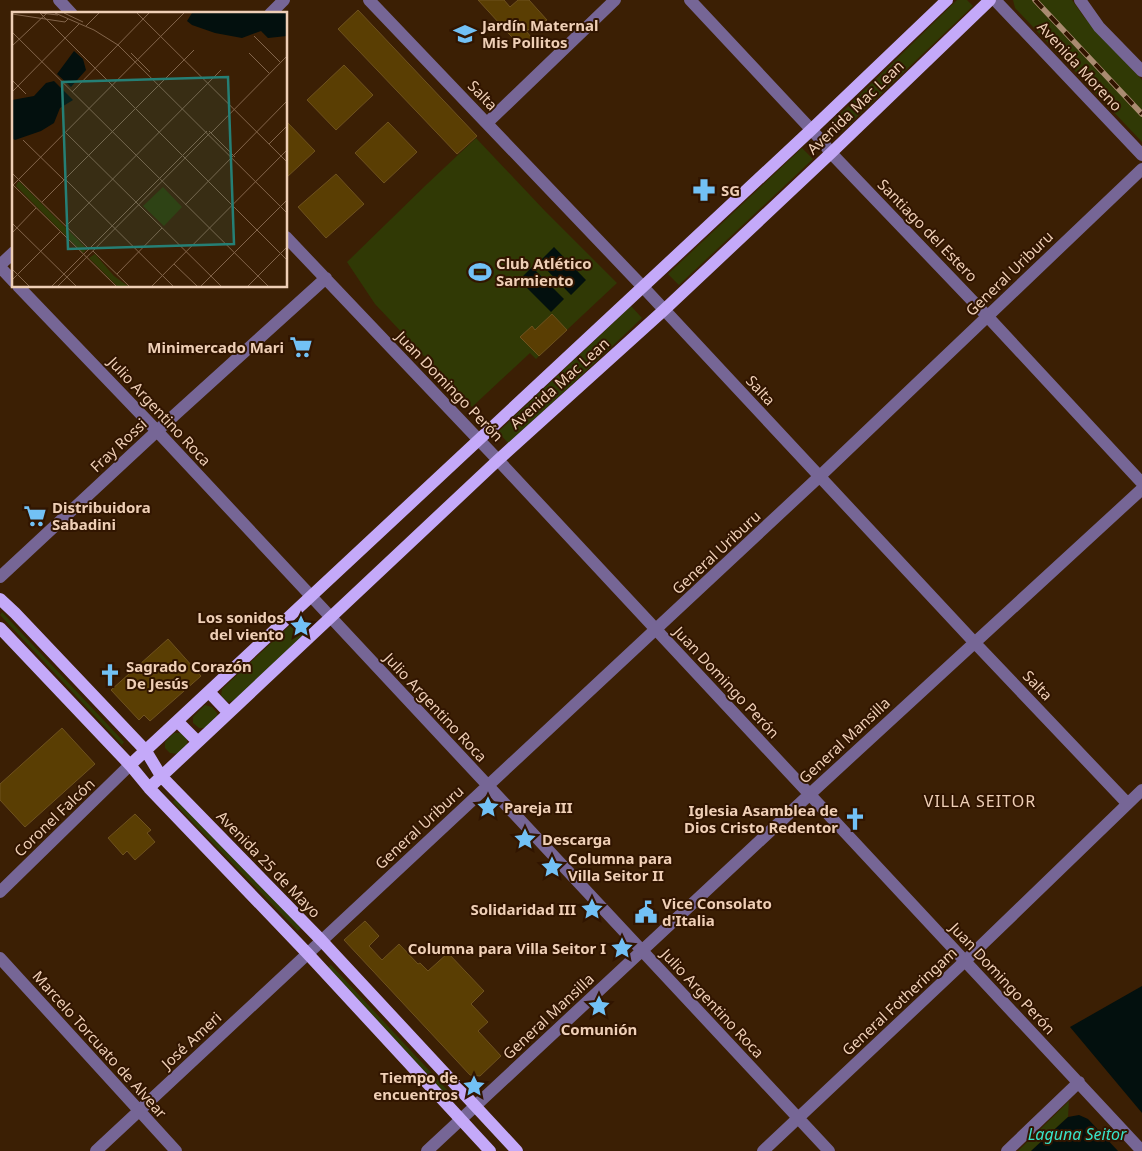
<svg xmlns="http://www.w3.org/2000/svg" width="1142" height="1151" font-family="'Noto Sans',sans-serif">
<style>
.green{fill:#303905}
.water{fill:#03100e}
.building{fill:#5a3e03;stroke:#6f521e}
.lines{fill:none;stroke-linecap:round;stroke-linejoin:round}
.minor{stroke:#766696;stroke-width:12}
.major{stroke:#c4a9f9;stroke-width:12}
.rail-casing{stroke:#aa8b71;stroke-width:5.5}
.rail{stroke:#311500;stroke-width:4;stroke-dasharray:11;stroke-linecap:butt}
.labels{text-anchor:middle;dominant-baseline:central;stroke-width:4;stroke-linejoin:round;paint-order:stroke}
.poi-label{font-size:15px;font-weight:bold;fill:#efcfb6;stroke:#311500;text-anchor:start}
.street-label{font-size:15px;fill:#efcfb6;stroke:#311500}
.neighbourhood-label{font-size:16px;letter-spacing:1px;fill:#efcfb6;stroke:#311500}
.water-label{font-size:16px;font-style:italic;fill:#38e3c8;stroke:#311500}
.inset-road{fill:none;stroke:#83654b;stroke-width:1}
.view{fill:#257f75;fill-opacity:0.15;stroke:#257f75;stroke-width:2.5}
.inset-edge{fill:none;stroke:#efcfb6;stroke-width:2.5}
</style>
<rect width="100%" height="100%" fill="#3b1f04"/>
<path class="green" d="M957 0H967L973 6 841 132 832 122Z
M1013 0H1072L1084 17 1142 80V142L1015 8Z
M476 138 545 211 617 283 536 359 530 353 472 407 375 304 347 262 426 185Z
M802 148 813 159 679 285 668 274Z
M631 306 642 318 509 444 498 432Z
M2 612 124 742 122 745 0 615Z
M304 617 310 625V630L234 701 228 702 221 696 222 689 298 618Z
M205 705 212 707 217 713V719L207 728H199L193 723V717Z
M174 733H183L187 738V746L179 754 170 753 165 748V742Z
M176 798 301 928 298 931 173 802Z
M331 965 453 1096 450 1099 328 967Z
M1069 1101 1068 1117 1031 1151H1018Z"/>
<path class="water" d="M554 247 586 280 571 295 539 262Z
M532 267 564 299 551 312 519 280Z
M1142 986V1113L1070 1027Z
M1079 1115 1088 1119 1118 1151H1031L1068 1117Z"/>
<path class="building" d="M478 0H504L510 7 518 0H529L547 20 526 31 532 38 521 47Z
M358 10 477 136 457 154 338 29Z
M344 65 373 95 336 130 307 100Z
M286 121 315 151 286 178Z
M388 122 417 152 384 183 355 153Z
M336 174 364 204 326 238 298 207Z
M552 314 567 330 539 356 520 337 532 326 535 330Z
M168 639 201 676 150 721 144 715 139 720 111 690Z
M62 728 95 764 25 827 0 800V784Z
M135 814 151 830 147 833 155 842 135 860 127 851 123 855 108 838Z
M365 921 379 936 369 946 382 960 399 944 418 964 420 963 428 971 448 953 484 991 471 1004 488 1022 478 1031 501 1056 480 1076 470 1075 344 940Z"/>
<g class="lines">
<path class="minor" d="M59 0 72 14
M369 0 643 287 974 642 1127 803
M690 0 821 140 831 153 987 316 1142 483
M995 0 1142 155
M1080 0 1099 27 1142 71
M270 14 284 0
M487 123 615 0
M286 237 498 460 1142 1151
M0 265 14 252
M0 267 14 282
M18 286 157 431 829 1151
M0 577 157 431 326 278
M0 892 130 765
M0 958 176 1151
M96 1151 820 476 1142 169
M427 1151 810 794 1142 489
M763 1151 965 961 1142 790
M1007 1151 1079 1082"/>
<path class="major" d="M0 599 15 613 146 751 161 776 322 941 517 1151
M0 628 130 765 149 788 308 954 490 1151
M209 692 229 713
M178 722 198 742
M130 765 811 130 947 0
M149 788 498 460 664 310 831 153 990 0"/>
<defs>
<path id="rail" d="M1035 0 1142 114"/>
</defs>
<use href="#rail" class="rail-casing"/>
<use href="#rail" class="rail"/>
</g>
<defs>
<symbol id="school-bare" viewBox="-9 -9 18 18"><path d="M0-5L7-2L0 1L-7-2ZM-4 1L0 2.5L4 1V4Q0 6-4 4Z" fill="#72c1f5" stroke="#311500" stroke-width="2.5" paint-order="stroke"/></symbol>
<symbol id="pharmacy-bare" viewBox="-9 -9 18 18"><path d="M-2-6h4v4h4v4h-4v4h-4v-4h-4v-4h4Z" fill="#72c1f5" stroke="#311500" stroke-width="2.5" paint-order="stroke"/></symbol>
<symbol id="stadium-bare" viewBox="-9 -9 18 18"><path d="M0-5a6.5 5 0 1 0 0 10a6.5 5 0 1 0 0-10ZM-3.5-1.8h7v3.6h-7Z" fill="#72c1f5" stroke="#311500" stroke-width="2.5" paint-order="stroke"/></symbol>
<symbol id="supermarket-bare" viewBox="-9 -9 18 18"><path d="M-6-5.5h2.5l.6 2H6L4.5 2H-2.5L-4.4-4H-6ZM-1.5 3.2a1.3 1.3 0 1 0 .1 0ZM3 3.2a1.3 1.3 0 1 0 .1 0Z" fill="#72c1f5" stroke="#311500" stroke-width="2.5" paint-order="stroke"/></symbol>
<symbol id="sight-bare" viewBox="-9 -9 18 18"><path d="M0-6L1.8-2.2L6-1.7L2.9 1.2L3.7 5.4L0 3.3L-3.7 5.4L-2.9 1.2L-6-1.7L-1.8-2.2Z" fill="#72c1f5" stroke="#311500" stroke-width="2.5" paint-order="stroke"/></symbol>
<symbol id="church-bare" viewBox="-9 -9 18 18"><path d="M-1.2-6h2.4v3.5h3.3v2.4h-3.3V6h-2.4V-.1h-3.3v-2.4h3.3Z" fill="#72c1f5" stroke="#311500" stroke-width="2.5" paint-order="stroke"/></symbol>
<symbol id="civic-bare" viewBox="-9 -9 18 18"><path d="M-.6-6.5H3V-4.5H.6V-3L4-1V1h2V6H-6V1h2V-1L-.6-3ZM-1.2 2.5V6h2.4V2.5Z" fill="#72c1f5" stroke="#311500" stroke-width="2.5" paint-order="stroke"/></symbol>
</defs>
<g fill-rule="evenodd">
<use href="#school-bare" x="449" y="18" width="32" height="32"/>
<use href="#pharmacy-bare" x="688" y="174" width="32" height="32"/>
<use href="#stadium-bare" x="464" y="256" width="32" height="32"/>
<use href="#supermarket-bare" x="285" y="331" width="32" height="32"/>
<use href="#supermarket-bare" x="19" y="500" width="32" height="32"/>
<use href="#sight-bare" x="285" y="610" width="32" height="32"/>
<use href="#church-bare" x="94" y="659" width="32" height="32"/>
<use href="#sight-bare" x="472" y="791" width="32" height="32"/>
<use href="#church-bare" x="839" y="803" width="32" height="32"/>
<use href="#sight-bare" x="509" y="823" width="32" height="32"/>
<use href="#sight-bare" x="536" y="851" width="32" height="32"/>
<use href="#sight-bare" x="576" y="893" width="32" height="32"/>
<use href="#civic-bare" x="630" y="896" width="32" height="32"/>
<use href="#sight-bare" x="606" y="932" width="32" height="32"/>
<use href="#sight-bare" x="583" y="990" width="32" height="32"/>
<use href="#sight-bare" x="458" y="1070" width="32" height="32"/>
</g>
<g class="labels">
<g class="poi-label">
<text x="482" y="25">Jardín Maternal<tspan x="482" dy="17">Mis Pollitos</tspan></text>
<text x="721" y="190">SG</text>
<text x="496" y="263">Club Atlético<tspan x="496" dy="17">Sarmiento</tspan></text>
<text x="284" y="347" text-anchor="end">Minimercado Mari</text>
<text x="52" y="507">Distribuidora<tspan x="52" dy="17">Sabadini</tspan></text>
<text x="284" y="617" text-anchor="end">Los sonidos<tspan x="284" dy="17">del viento</tspan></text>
<text x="126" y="666">Sagrado Corazón<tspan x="126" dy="17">De Jesús</tspan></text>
<text x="504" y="807">Pareja III</text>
<text x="838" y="810" text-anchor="end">Iglesia Asamblea de<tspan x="838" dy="17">Dios Cristo Redentor</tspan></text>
<text x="542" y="839">Descarga</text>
<text x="568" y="858">Columna para<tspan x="568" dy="17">Villa Seitor II</tspan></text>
<text x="662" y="903">Vice Consolato<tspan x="662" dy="17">d'Italia</tspan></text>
<text x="576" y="909" text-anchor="end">Solidaridad III</text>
<text x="606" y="948" text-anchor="end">Columna para Villa Seitor I</text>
<text x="599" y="1029" text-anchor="middle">Comunión</text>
<text x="458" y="1077" text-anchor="end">Tiempo de<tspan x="458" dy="17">encuentros</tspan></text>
</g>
<g class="street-label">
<text transform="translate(1080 66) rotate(47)">Avenida Moreno</text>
<text transform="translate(483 95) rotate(46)">Salta</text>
<text transform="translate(855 107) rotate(-44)">Avenida Mac Lean</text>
<text transform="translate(928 230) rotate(46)">Santiago del Estero</text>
<text transform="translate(1009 273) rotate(-44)">General Uriburu</text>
<text transform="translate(559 383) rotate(-42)">Avenida Mac Lean</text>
<text transform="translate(450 386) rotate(46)">Juan Domingo Perón</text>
<text transform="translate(761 390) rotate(47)">Salta</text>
<text transform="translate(160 411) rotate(47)">Julio Argentino Roca</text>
<text transform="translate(118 445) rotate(-43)">Fray Rossi</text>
<text transform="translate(716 552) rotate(-43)">General Uriburu</text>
<text transform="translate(727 682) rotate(47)">Juan Domingo Perón</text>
<text transform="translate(1038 685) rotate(46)">Salta</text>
<text transform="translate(436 707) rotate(47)">Julio Argentino Roca</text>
<text transform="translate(844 740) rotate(-43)">General Mansilla</text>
<text transform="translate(54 817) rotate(-44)">Coronel Falcón</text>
<text transform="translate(419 827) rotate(-43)">General Uriburu</text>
<text transform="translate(269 864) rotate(46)">Avenida 25 de Mayo</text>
<text transform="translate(1003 978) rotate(47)">Juan Domingo Perón</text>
<text transform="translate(899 1001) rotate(-43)">General Fotheringam</text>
<text transform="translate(713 1003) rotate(47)">Julio Argentino Roca</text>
<text transform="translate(548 1016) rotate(-43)">General Mansilla</text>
<text transform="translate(191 1040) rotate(-43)">José Ameri</text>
<text transform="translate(100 1044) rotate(48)">Marcelo Torcuato de Alvear</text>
</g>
<g class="neighbourhood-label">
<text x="980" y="801">VILLA SEITOR</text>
</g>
<g class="water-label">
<text x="1077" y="1134">Laguna Seitor</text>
</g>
</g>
<g transform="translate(12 12)">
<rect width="275" height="275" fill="#3b1f04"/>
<path d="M6 170H8L75 237 71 241 4 174ZM151 175 170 195 152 214 131 194ZM83 242 102 264 116 274H105L77 246Z" fill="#303905"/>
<path d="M180 1H275V24L256 26 249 19 230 26 203 21 180 13 175 9ZM62 39 71 47 74 58 59 75 45 62ZM42 69 61 88 48 96 42 111 29 119 3 128 0 126V88L22 84 34 71Z" fill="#03100e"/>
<path class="inset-road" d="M28 1 275 248M28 1 46 3M43 1 82 18 106 33 275 201M52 1 71 10M125 1 275 150M0 2 53 10 56 7M74 14 87 1M0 20 256 274M242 24 268 50M0 34 35 1M119 41 138 60M237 41 257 61M0 68 14 82M0 80 67 12M60 80 137 1M197 119 223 145M54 121 209 274M199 121 275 44M11 128 52 168M257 132 275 114M0 161 77 237M53 167 161 274M1 173 104 274M0 174 172 1M30 190 182 38M173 193 275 89M0 211 64 274M54 214 209 58M0 221 24 196M81 239 117 274M162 252 185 274M0 257 17 274M105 262 150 216M0 268 48 220M40 274 195 119M46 274 198 121M140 274 275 138M189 274 275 188M236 274 275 235"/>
<path class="view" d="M216 65 222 232 56 237 50 70Z"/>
<rect width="275" height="275" class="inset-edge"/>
</g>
</svg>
